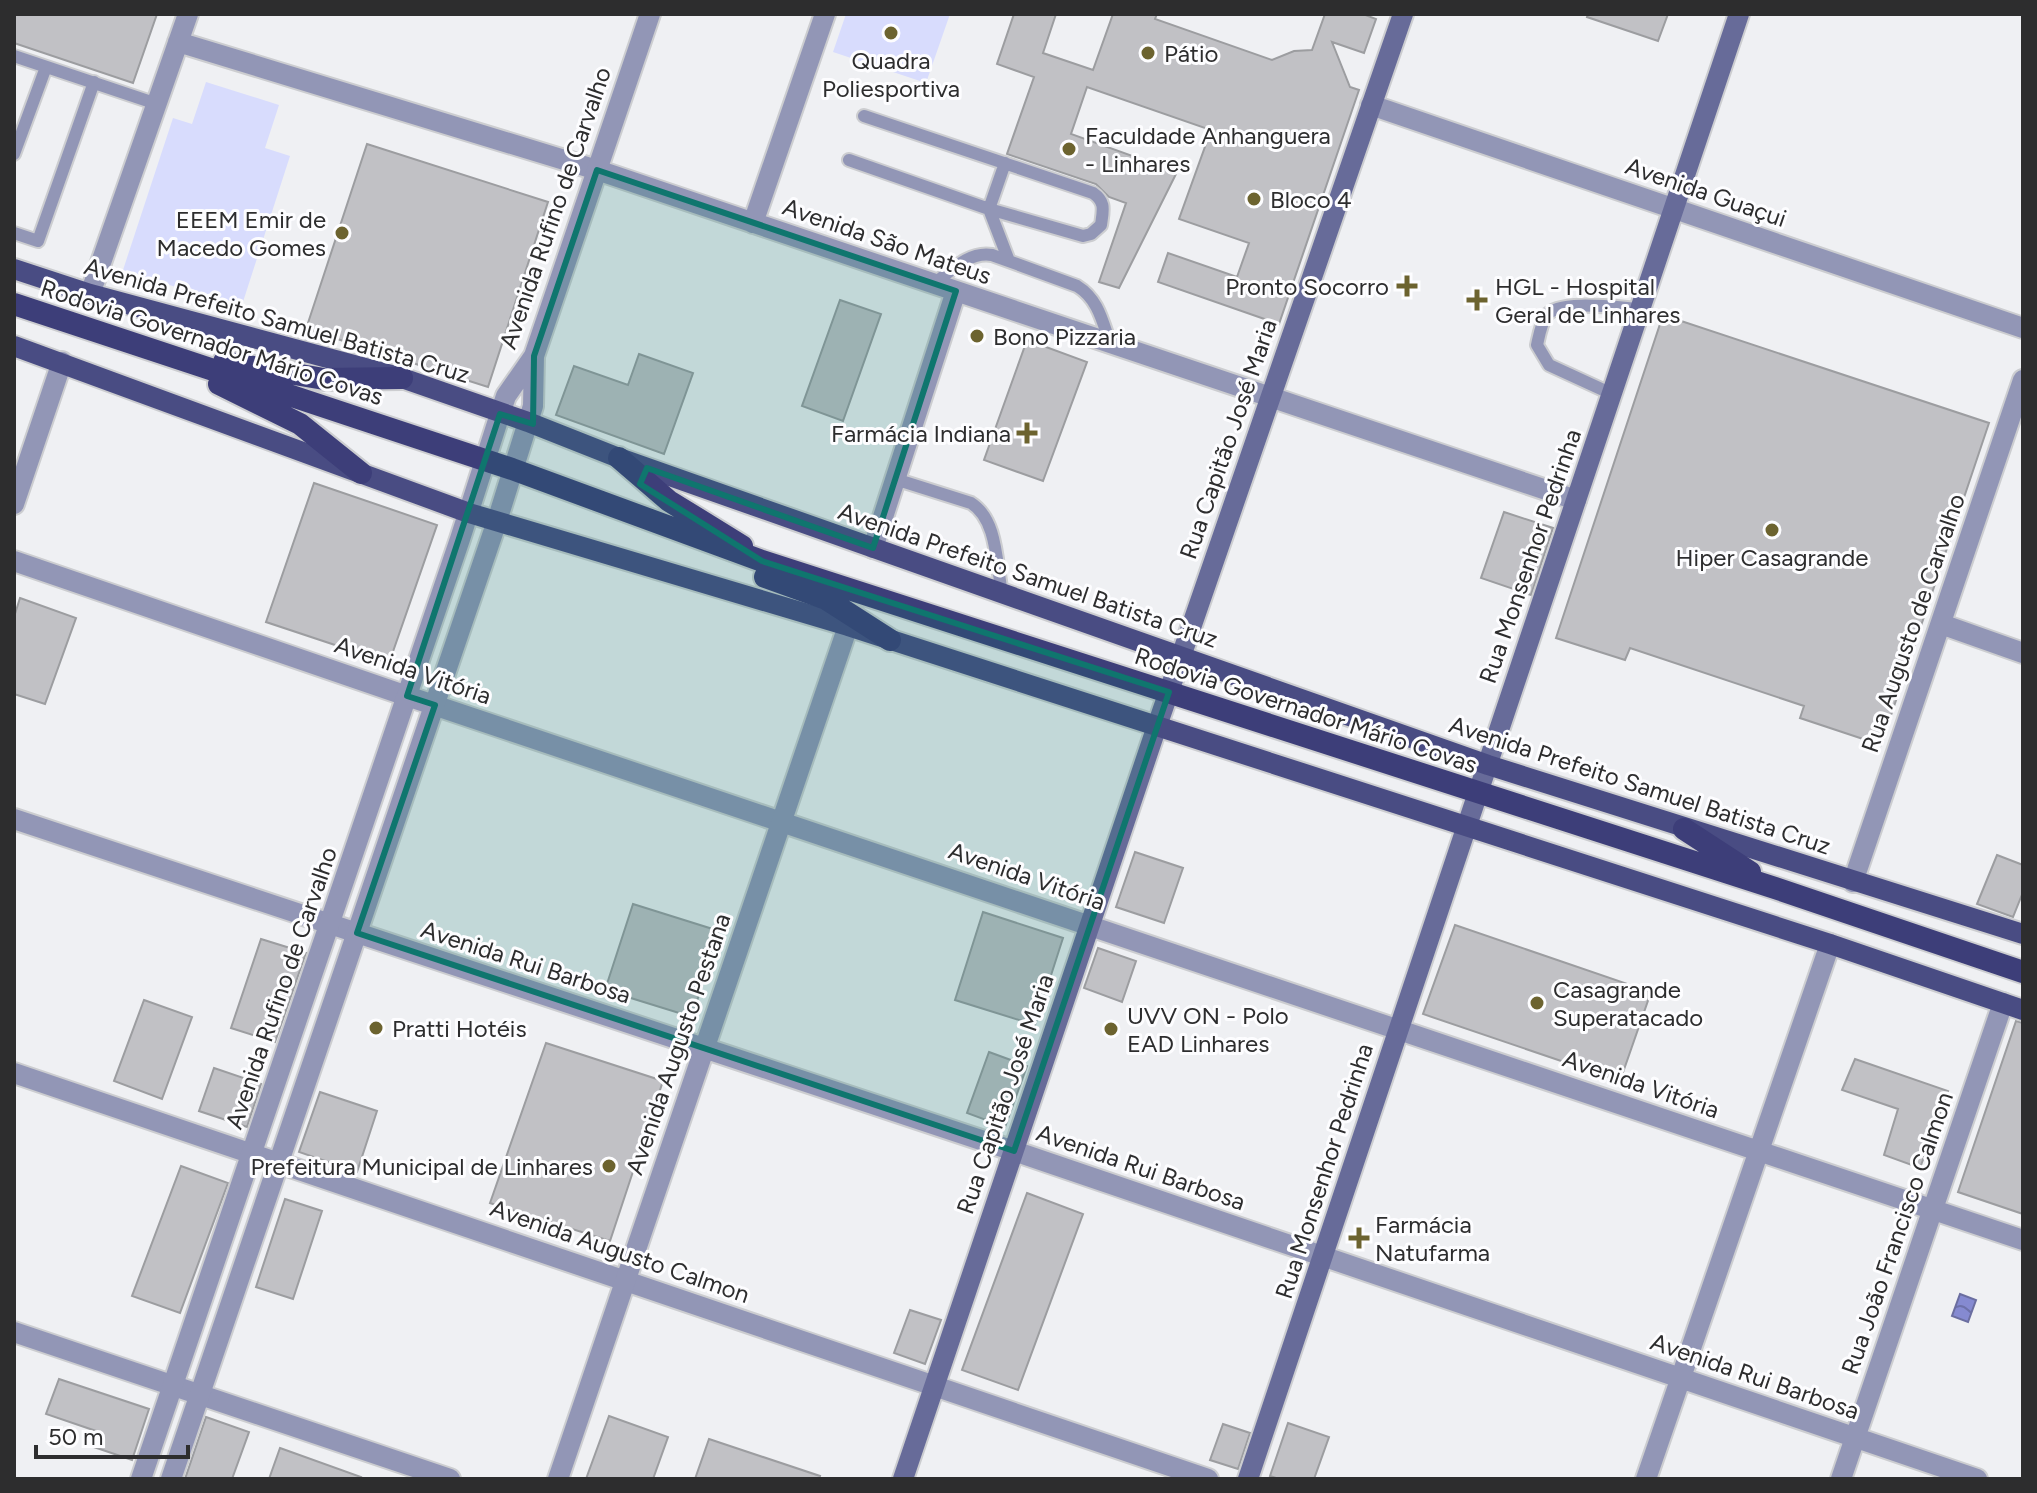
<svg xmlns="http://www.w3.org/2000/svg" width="2037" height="1493" font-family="Figtree,sans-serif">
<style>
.park{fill:#d8dcfd}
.water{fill:url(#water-waves);stroke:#6b6ea0;stroke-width:2}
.building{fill:#c1c1c5;stroke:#9c9da0;stroke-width:2}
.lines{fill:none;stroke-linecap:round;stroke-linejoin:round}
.service-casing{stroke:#cccdd0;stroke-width:16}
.minor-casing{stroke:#cccdd0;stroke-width:24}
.tertiary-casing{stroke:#cccdd0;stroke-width:24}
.secondary-casing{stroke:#cccdd0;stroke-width:24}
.primary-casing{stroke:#cccdd0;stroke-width:24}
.trunk-casing{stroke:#cccdd0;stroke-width:26}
.service{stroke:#9296b6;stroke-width:12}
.minor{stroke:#9296b6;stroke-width:20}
.tertiary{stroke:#9296b6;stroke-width:20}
.secondary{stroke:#676b99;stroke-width:20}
.primary{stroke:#494c83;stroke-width:20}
.trunk{stroke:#3d3e79;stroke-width:22}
.marked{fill:#0f766e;fill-opacity:0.2;stroke:#0f766e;stroke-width:6;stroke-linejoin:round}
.poi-dot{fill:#6c632f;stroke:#fdfdff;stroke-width:3}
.labels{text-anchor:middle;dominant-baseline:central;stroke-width:6;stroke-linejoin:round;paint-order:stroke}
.poi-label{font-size:24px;fill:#2d2d2e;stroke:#fdfdff;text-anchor:start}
.street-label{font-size:24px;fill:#2d2d2e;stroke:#fdfdff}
</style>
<defs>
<pattern id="water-waves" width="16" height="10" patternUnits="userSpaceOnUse" patternTransform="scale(2)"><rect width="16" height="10" fill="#858ad1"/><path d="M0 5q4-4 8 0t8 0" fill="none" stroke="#6d71aa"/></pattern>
</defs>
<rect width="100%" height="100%" fill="#eff0f3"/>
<path class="park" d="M846 14H950L926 83 833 52Z
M206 82 279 105 265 148 290 156 241 308 123 270 173 118 192 124Z"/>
<path class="water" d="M1960 1294 1976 1300 1968 1322 1952 1316Z"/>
<path class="building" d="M14 14H157L133 83 14 43Z
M1014 14H1056L1043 53 1093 70 1113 14H1157L1155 19 1272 60 1294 51 1312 50 1325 14H1363L1376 19 1364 53 1332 42 1350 87 1359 90 1279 324 1158 282 1168 253 1237 277 1249 243 1179 219 1211 130 1087 87 1071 134 1177 172 1119 288 1099 282 1126 203 1109 197 1096 184 1007 154 1034 77 997 64Z
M1588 14H1668L1658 41 1587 17Z
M367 144 548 202 488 387 306 329Z
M840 300 881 314 843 421 802 406Z
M1663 315 1989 423 1881 745 1800 718 1804 706 1630 648 1625 660 1556 638Z
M1027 340 1087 362 1043 481 984 460Z
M639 354 693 373 664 454 556 415 574 366 628 385Z
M314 483 437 525 389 663 266 622Z
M1504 512 1553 528 1531 595 1481 578Z
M20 598 76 618 45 704 14 694V617Z
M1135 852 1183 868 1164 923 1116 907Z
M1997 855 2023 865V892L2013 917 1977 904Z
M633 904 719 931 692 1017 605 990Z
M983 912 1063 938 1035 1025 955 1000Z
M1455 925 1651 992 1620 1081 1423 1014Z
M261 939 306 953 275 1042 231 1028Z
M1098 948 1136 961 1122 1002 1084 988Z
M144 1000 192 1017 162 1099 114 1081Z
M2016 1021 2023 1023V1214L1958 1192Z
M546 1043 663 1081 610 1241 490 1203Z
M989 1052 1027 1066 1005 1127 967 1113Z
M1855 1059 1948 1091 1920 1168 1884 1155 1898 1109 1842 1090Z
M214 1068 261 1084 247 1127 199 1111Z
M320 1092 377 1111 357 1172 299 1152Z
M181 1166 228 1183 180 1313 132 1296Z
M1027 1193 1083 1214 1018 1390 962 1370Z
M285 1199 322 1211 293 1299 256 1287Z
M910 1310 941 1320 925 1364 894 1353Z
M59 1379 149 1409 132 1460 91 1446 96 1431 46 1414Z
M609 1416 668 1437 653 1479H586Z
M206 1417 249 1432 232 1479H185Z
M1288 1423 1329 1437 1314 1479H1279L1270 1476Z
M1223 1424 1250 1433 1238 1469 1210 1460Z
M709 1439 820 1476 819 1479H695Z
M280 1448 361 1477 360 1479H269Z"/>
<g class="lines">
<defs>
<path id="service" d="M14 56 157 104
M14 154 46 67
M849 160 989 209 1083 236 1091 234 1101 225C1103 210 1106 202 1093 193L864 116
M1005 163 989 209 1009 261
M14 233 38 241 94 82
M934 284C951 271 969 251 992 255L1077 286C1098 299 1102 320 1110 343
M1612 394 1549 365 1537 345C1539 336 1541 323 1547 315 1559 299 1621 308 1640 309
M895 479 971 503C998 520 996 564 1002 593"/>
<path id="minor" d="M178 42 597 170 1576 500
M1371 105 2023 328
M753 223 825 14
M90 294 188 14
M14 504 62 362
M873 548 956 291
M14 561 407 696 2023 1240
M1941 624 2023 653
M14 819 1014 1151 1977 1479
M1853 882 2023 380
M14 1073 1208 1479
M14 1332 450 1479
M1646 1479 1830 944
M1841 1479 2003 1003"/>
<path id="tertiary" d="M141 1479 460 539 500 414 506 396 534 356 650 14
M171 1479 497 521 533 406 534 356
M558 1479 848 626"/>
<path id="secondary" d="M903 1479 1157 726 1403 14
M1248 1479 1739 14"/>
<path id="primary" d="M14 269 90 294 402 378 528 422 619 458 1488 765 2023 934
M14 346 469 513 848 626 1830 944 2023 1010"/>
<path id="trunk" d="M14 304 512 469 762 561 1775 888 2023 972
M224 362 324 379 402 378
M219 384 300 424 361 473
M619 458 669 501 742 546
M765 577 826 599 890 640
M1684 829 1750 872"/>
</defs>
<use href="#service" class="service-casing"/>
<use href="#minor" class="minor-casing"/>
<use href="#tertiary" class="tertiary-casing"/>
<use href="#secondary" class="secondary-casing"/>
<use href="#primary" class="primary-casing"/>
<use href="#trunk" class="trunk-casing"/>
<use href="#service" class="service"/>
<use href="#minor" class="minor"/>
<use href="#tertiary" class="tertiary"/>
<use href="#secondary" class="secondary"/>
<use href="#primary" class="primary"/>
<use href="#trunk" class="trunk"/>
</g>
<path class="marked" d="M597 170 956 291 873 548 647 468 640 484 762 561 1169 692 1014 1151 357 933 435 705 407 696 500 414 533 424 534 356Z"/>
<g class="poi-dot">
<circle cx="891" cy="33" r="8"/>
<circle cx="1148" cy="53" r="8"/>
<circle cx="1069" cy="149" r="8"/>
<circle cx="1254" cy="199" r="8"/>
<circle cx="342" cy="233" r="8"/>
<path d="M1403 274h8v8h8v8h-8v8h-8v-8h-8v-8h8z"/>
<path d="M1473 288h8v8h8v8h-8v8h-8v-8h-8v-8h8z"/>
<circle cx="977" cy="336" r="8"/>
<path d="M1023 421h8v8h8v8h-8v8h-8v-8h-8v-8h8z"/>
<circle cx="1772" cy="530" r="8"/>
<circle cx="1537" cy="1003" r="8"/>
<circle cx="376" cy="1028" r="8"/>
<circle cx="1111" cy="1029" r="8"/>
<circle cx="609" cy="1166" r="8"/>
<path d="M1355 1226h8v8h8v8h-8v8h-8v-8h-8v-8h8z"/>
</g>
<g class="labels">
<g class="poi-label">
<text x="1164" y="53">Pátio</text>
<text x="891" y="60" text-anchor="middle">Quadra<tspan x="891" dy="28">Poliesportiva</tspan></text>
<text x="1085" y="135">Faculdade Anhanguera<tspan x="1085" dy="28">- Linhares</tspan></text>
<text x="1270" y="199">Bloco 4</text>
<text x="326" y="219" text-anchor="end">EEEM Emir de<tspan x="326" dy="28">Macedo Gomes</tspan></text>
<text x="1389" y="286" text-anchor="end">Pronto Socorro</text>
<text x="1495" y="286">HGL - Hospital<tspan x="1495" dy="28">Geral de Linhares</tspan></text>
<text x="993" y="336">Bono Pizzaria</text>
<text x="1011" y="433" text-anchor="end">Farmácia Indiana</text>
<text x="1772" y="557" text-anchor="middle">Hiper Casagrande</text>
<text x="1553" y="989">Casagrande<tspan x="1553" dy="28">Superatacado</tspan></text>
<text x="1127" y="1015">UVV ON - Polo<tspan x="1127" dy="28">EAD Linhares</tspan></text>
<text x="392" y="1028">Pratti Hotéis</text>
<text x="593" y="1166" text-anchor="end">Prefeitura Municipal de Linhares</text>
<text x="1375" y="1224">Farmácia<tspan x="1375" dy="28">Natufarma</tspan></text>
</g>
<g class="street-label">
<text transform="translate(1706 192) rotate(19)">Avenida Guaçui</text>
<text transform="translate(555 208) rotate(-71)">Avenida Rufino de Carvalho</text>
<text transform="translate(887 241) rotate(19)">Avenida São Mateus</text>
<text transform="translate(277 320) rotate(16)">Avenida Prefeito Samuel Batista Cruz</text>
<text transform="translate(212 342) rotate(18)">Rodovia Governador Mário Covas</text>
<text transform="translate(1228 439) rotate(-71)">Rua Capitão José Maria</text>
<text transform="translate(1530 556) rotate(-71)">Rua Monsenhor Pedrinha</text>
<text transform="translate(1028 575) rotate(19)">Avenida Prefeito Samuel Batista Cruz</text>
<text transform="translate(1913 623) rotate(-71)">Rua Augusto de Carvalho</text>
<text transform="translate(413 670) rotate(19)">Avenida Vitória</text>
<text transform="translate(1306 710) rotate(18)">Rodovia Governador Mário Covas</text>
<text transform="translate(1640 785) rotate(18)">Avenida Prefeito Samuel Batista Cruz</text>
<text transform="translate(1027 876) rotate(19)">Avenida Vitória</text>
<text transform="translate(526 962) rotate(18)">Avenida Rui Barbosa</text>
<text transform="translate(281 988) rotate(-71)">Avenida Rufino de Carvalho</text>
<text transform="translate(678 1044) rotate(-71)">Avenida Augusto Pestana</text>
<text transform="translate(1641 1084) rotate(19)">Avenida Vitória</text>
<text transform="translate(1005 1094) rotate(-71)">Rua Capitão José Maria</text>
<text transform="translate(1141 1167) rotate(19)">Avenida Rui Barbosa</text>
<text transform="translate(1324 1171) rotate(-72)">Rua Monsenhor Pedrinha</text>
<text transform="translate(1897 1233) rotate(-71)">Rua João Francisco Calmon</text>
<text transform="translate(620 1251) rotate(19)">Avenida Augusto Calmon</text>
<text transform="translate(1755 1376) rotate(19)">Avenida Rui Barbosa</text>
</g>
</g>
<rect width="2037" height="1493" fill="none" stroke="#2d2d2e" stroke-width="32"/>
<path d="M36 1445v12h152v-12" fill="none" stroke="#2d2d2e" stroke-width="4"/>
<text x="48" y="1445" font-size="24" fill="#2d2d2e" stroke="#fdfdff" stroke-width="6" paint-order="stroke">50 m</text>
</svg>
